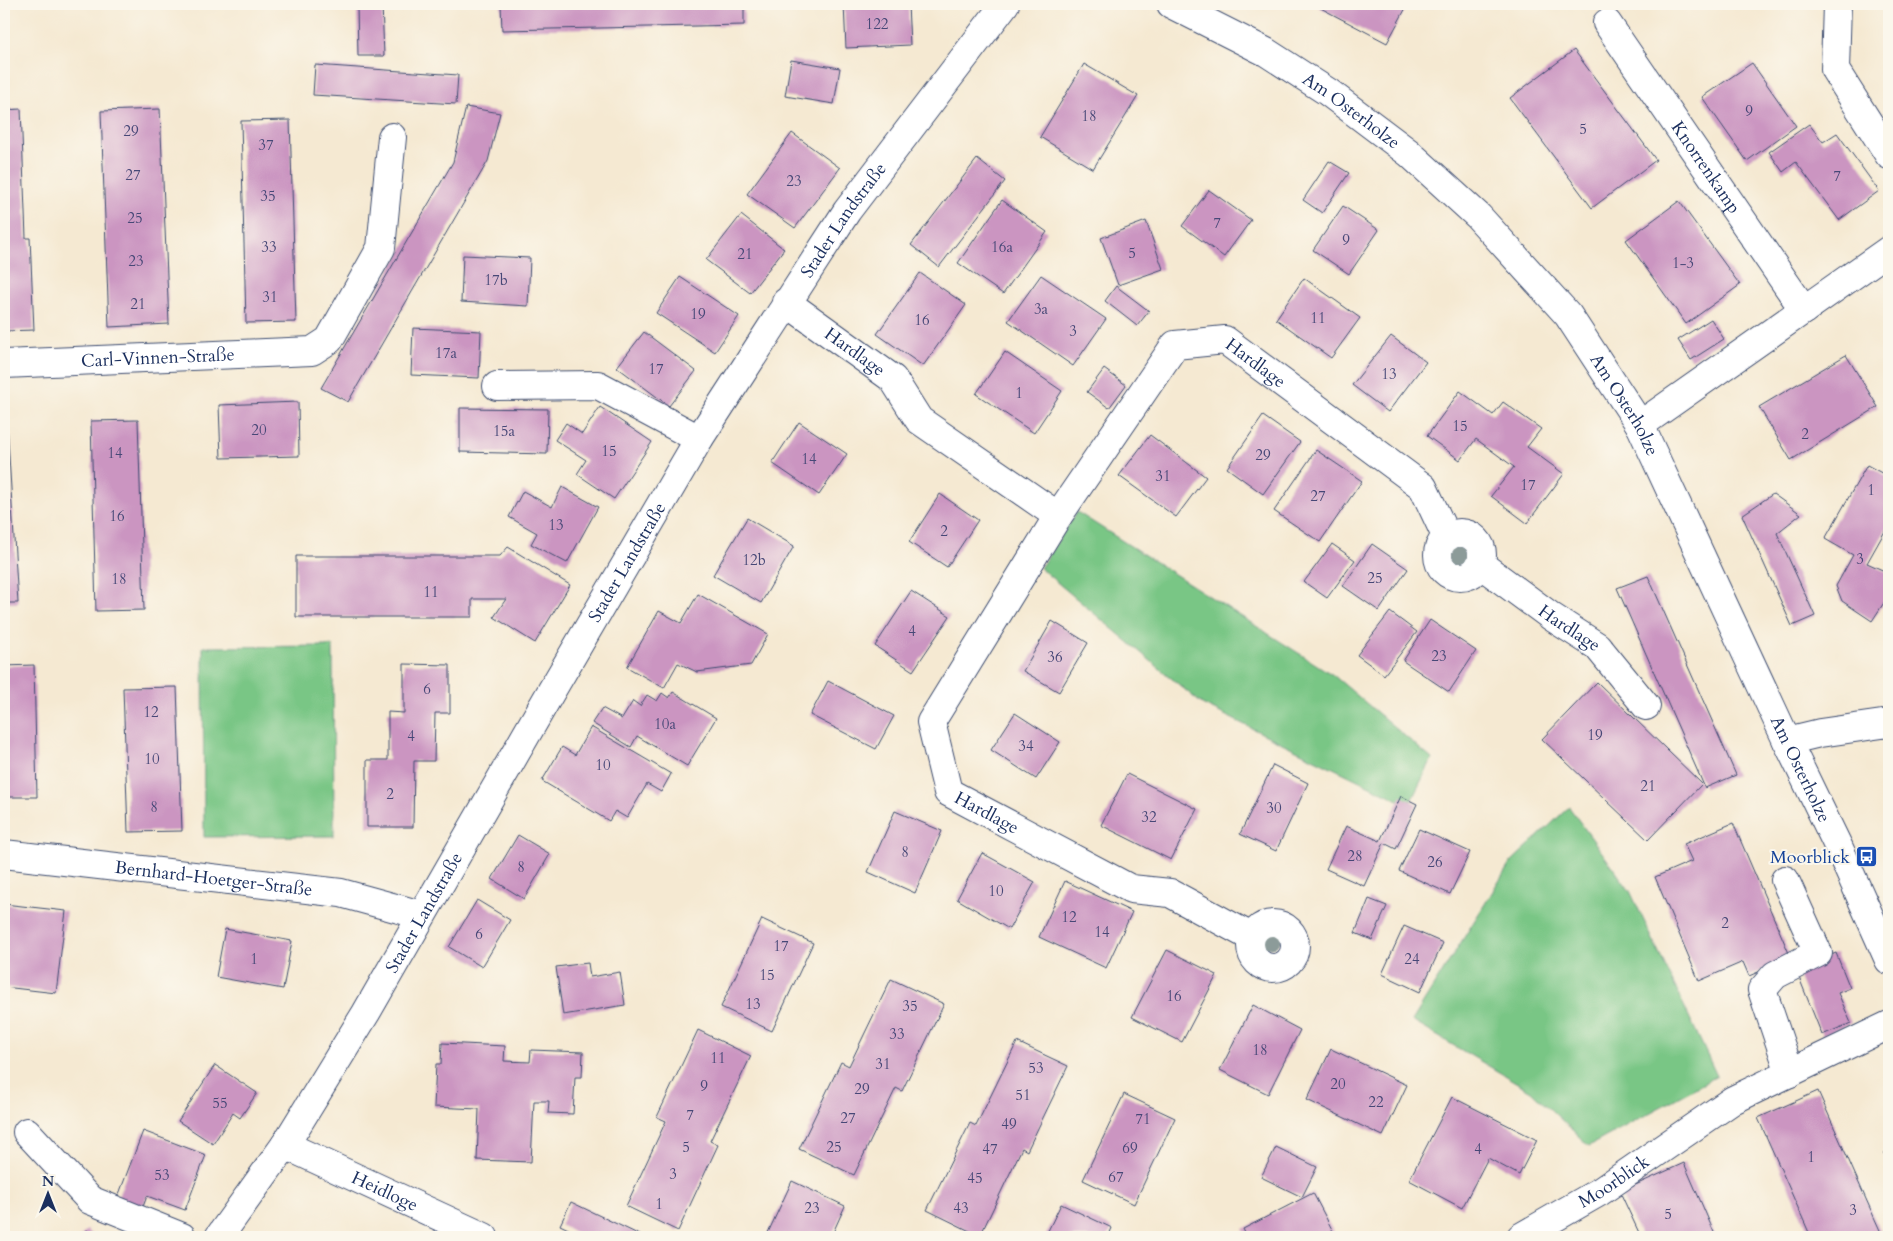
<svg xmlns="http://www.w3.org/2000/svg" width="1893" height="1241" font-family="Cardo,serif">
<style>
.green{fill:#79c685;stroke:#4a7a72}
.building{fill:#cb95c1}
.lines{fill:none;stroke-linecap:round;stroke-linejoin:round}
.minor-casing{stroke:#3c4b6f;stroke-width:30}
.minor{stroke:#fff;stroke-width:28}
.tree{fill:#8c9b99}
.labels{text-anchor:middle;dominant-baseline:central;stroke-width:4;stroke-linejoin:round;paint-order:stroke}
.number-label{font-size:15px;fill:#474877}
.street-label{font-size:18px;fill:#1b2f5e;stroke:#fbf7ec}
.transit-label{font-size:18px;fill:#164399;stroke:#fbf7ec;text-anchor:end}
</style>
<rect width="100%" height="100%" fill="#fbf7ec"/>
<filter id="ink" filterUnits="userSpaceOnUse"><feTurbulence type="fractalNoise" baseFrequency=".02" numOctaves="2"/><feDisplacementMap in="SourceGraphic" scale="10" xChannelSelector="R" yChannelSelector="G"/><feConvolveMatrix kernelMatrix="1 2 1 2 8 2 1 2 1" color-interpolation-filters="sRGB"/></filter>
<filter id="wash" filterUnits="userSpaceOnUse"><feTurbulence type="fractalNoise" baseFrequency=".0096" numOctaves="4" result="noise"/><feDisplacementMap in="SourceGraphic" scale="20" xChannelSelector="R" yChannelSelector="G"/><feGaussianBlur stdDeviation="1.12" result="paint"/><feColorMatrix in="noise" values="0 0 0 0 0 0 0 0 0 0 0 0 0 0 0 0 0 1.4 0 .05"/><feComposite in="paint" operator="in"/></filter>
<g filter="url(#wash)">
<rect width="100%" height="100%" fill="#f5e9d2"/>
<path class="green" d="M1077 512 1333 675 1432 759 1409 805 1202 704 1040 568Z
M333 646 334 836 204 837 203 647Z
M1569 807 1630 891 1717 1076 1589 1146 1531 1091 1412 1021 1511 862Z"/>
<g id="blocks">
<path class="building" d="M357 4H382L384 56H358Z
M501 4H744V25L502 30Z
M844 4H908L910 45 846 48Z
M1313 4H1408L1387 43Z
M1574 50 1656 160 1592 208 1510 98Z
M791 60 840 68 834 104 785 96Z
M1752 63 1796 126 1747 161 1702 97Z
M1084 64 1138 96 1093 169 1040 137Z
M315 65 458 75 456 104 313 95Z
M466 107 500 113 488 161 348 402 321 388 453 162Z
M21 109 26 238H30L34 330 4 331V110Z
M160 109 169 324 109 327 101 111Z
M290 120 296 322 246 323 241 121Z
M1809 124 1823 142 1837 133 1879 191 1839 220 1796 162 1783 172 1769 152Z
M792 133 840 168 795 228 747 194Z
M977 159 1005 181 939 267 911 245Z
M1329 161 1349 173 1322 213 1303 200Z
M1209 190 1251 220 1224 257 1182 226Z
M1002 200 1047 232 1003 294 958 263Z
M1679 201 1740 285 1686 324 1626 240Z
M1343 206 1379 230 1349 274 1313 250Z
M741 215 784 249 750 293 706 260Z
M1146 221 1163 269 1118 285 1101 238Z
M463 255 530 258 528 306 461 302Z
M920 273 966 305 923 366 877 334Z
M1041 275 1106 319 1073 366 1008 321Z
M680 277 739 316 715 352 656 313Z
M1304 278 1360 318 1331 358 1276 319Z
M1116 286 1149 311 1137 326 1105 301Z
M1711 319 1724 339 1691 360 1678 340Z
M413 328 481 331 479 378 411 375Z
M644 332 696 371 669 406 617 367Z
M1391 336 1426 362 1388 412 1352 385Z
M1005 352 1062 391 1034 433 976 394Z
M1846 355 1878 407 1791 460 1759 407Z
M1104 369 1126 385 1109 408 1087 392Z
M1460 391 1493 415 1503 402 1541 429 1527 447 1564 474 1527 523 1491 496 1514 467 1476 439 1460 460 1427 436Z
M298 402 299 456 221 458 219 405Z
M600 407 652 442 614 499 577 474 586 460 555 440 566 423 582 434Z
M460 408 548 409 547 454 460 452Z
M1263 416 1300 442 1263 494 1227 468Z
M138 420 144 610 96 611 91 421Z
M799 422 847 454 819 495 772 463Z
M4 423H7L18 603H4Z
M1150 435 1206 477 1176 517 1119 476Z
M1316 450 1362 481 1320 542 1274 511Z
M1867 465 1889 477V524L1867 563 1889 573V595L1872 621 1842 601 1836 586 1853 555 1825 539Z
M562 487 598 507 567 563 531 544 537 533 509 517 523 491 552 507Z
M940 494 978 520 947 567 909 542Z
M1773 494 1801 514 1777 533 1815 616 1792 626 1742 515Z
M747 518 794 546 761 603 713 575Z
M1332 544 1355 560 1327 598 1304 582Z
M1372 544 1408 569 1379 611 1343 586Z
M508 547 570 585 535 643 494 617 506 599H472V617H296V556H500Z
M1648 576 1736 775 1705 788 1617 588Z
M911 591 950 616 913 671 875 646Z
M698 594 768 634 751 665 697 672 678 663 664 688 627 667 659 611 681 623Z
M1390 612 1417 632 1384 675 1357 655Z
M1430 620 1476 651 1449 692 1403 661Z
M1052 621 1088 643 1059 692 1023 671Z
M404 664 450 665V713H435L434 761H414L413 827H367V760H388V712L404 713Z
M34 665 37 797H4V666Z
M828 681 894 716 876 749 810 715Z
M1597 682 1702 784 1648 840 1542 739Z
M177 687 182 831 128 832 123 688Z
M673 692 716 718 687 766 637 736 631 747 592 723 602 708 622 719 633 701 640 706 647 695 657 701 662 693 669 698Z
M1015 713 1060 742 1036 779 991 750Z
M591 727 671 774 661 792 647 784 627 818 615 811 609 821 542 781 562 747 575 755Z
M1273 765 1308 783 1276 851 1240 834Z
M1127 774 1197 809 1171 860 1101 825Z
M1401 796 1417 804 1396 849 1384 843 1364 886 1326 869 1346 826 1380 841Z
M895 811 942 831 915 893 868 872Z
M1733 823 1791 958 1749 976 1743 962 1699 981 1655 877 1692 861 1684 844Z
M1419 829 1470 852 1450 894 1399 871Z
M518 835 550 854 524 899 492 879Z
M982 853 1035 882 1009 929 957 899Z
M1065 881 1132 912 1106 968 1039 937Z
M1369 899 1387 906 1372 940 1355 933Z
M477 900 510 920 482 967 449 947Z
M4 904 66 911 56 993 4 987Z
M762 919 813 943 772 1031 721 1007Z
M1404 926 1443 943 1420 992 1382 974Z
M225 929 292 941 283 989 216 977Z
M1167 950 1217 975 1182 1042 1132 1017Z
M1836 953 1850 988 1838 993 1851 1023 1822 1035 1796 970Z
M588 963 590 977 620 972 625 1005 563 1015 556 967Z
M891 979 944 1004 902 1091 896 1088 854 1175 799 1149 841 1062 849 1066Z
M1253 1005 1300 1030 1268 1094 1220 1070Z
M698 1030 751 1056 710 1141 718 1145 678 1231 626 1206 666 1121 657 1117Z
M1017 1042 1068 1066 1027 1151 1022 1148 980 1236 927 1210 970 1123 976 1126Z
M442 1043 505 1046 504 1061 530 1062 531 1050 583 1052 582 1077H575L573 1114 548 1113 549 1101H534L531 1162 477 1160 479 1109 434 1107 436 1064H441Z
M1331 1049 1407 1085 1383 1136 1307 1100Z
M215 1065 257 1093 240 1118 233 1113 213 1144 178 1121Z
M1818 1091 1865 1197 1883 1237H1811L1758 1118Z
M1124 1094 1175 1118 1134 1204 1083 1180Z
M1452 1097 1537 1140 1519 1175 1488 1158 1462 1208 1409 1180Z
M143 1131 206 1155 185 1210 147 1196 141 1212 116 1202Z
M1276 1147 1317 1167 1302 1197 1261 1177Z
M1889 1151V1164L1884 1153Z
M1684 1163 1716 1237H1641L1620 1192Z
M792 1181 845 1206 831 1237H766Z
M1313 1193 1336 1237H1247L1243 1229Z
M571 1202 644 1237H585L560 1225Z
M1061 1204 1112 1228 1108 1237H1045Z
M87 1230 95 1237H80Z"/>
</g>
</g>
<g filter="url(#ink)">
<use href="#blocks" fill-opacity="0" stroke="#3c4b6f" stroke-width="1"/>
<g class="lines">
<defs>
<g id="minor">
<path id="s1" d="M1171 4 1266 52 1328 92 1409 153 1478 216 1568 315 1640 425 1787 741 1838 846 1889 960"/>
<path d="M1837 4 1835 70 1889 155"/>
<path id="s2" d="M1607 23 1804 310"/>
<path id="s3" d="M786 302 893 379 919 420 1058 516 1175 345 1225 340 1423 487 1447 538"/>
<path id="s4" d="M4 364 312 351 329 340 381 248 392 137"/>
<path d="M497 386 598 385 699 439"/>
<path d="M1640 425 1889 250"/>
<path id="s5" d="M1058 516 931 722 948 792 1131 889 1170 893 1253 938"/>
<circle cx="1460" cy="555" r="22"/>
<path id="s6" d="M1480 564 1552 617 1597 646 1646 706"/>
<path d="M1787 741 1820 733 1889 723"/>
<path id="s7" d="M4 854 341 893 421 915"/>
<path d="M1785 880 1818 953 1775 975 1762 990 1790 1073"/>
<circle cx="1273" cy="946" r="22"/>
<path d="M27 1132 90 1200 182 1237"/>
<path id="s8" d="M285 1145 484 1237"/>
<path id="s9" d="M219 1237 285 1145 366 1013 552 690 699 439 847 211 1005 4"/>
<path id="s10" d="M1521 1237 1601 1191 1733 1100 1889 1025"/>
</g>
</defs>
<use href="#minor" class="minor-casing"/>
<use href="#minor" class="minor"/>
</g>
<g class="tree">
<circle cx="1460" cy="555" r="8"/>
<circle cx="1272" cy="944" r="8"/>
</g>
</g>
<defs>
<symbol id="bus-square" viewBox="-11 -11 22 22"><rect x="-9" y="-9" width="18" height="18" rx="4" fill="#1a4fb4" stroke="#fbf7ec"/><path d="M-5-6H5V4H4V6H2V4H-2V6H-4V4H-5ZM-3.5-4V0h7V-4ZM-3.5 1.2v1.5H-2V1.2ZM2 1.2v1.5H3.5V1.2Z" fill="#fff"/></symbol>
</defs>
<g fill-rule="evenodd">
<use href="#bus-square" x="1854" y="844" width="25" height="25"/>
</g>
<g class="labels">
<g class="number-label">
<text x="877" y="24">122</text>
<text x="1749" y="111">9</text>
<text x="1089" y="116">18</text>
<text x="1583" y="129">5</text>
<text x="131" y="131">29</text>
<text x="266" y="145">37</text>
<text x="133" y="175">27</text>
<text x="1837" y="176">7</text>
<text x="794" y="181">23</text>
<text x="268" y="196">35</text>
<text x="135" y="218">25</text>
<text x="1217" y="223">7</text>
<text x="1346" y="240">9</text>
<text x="269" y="247">33</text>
<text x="1002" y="247">16a</text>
<text x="1132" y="253">5</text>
<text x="745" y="254">21</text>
<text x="136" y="261">23</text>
<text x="1683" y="263">1-3</text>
<text x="496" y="280">17b</text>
<text x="270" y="297">31</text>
<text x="138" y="304">21</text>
<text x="1041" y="309">3a</text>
<text x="698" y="314">19</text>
<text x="1318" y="318">11</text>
<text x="922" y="320">16</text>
<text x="1073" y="331">3</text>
<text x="446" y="353">17a</text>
<text x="656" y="369">17</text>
<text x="1389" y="374">13</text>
<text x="1019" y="393">1</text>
<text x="1460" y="426">15</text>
<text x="259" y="430">20</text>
<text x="504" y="431">15a</text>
<text x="1805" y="434">2</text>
<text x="609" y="451">15</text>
<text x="115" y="453">14</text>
<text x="1263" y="455">29</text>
<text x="809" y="459">14</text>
<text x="1163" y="476">31</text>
<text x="1528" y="485">17</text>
<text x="1871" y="490">1</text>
<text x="1318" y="496">27</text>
<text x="117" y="516">16</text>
<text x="556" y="525">13</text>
<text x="944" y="531">2</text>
<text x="1860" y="559">3</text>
<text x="754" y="560">12b</text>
<text x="1375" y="578">25</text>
<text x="119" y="579">18</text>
<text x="431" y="592">11</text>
<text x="912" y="631">4</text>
<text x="1439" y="656">23</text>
<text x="1055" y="657">36</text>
<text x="427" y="689">6</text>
<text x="151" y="712">12</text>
<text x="665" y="724">10a</text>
<text x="1595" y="735">19</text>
<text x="411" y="736">4</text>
<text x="1026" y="746">34</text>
<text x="152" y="759">10</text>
<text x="603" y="765">10</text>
<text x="1648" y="786">21</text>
<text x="390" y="794">2</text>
<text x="154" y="807">8</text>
<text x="1274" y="808">30</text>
<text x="1149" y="817">32</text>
<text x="905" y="852">8</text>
<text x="1355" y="856">28</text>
<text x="1435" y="862">26</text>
<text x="521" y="867">8</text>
<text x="996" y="891">10</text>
<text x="1069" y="917">12</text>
<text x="1725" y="923">2</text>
<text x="1102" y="932">14</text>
<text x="479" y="934">6</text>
<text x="781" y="946">17</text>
<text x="254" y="959">1</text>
<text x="1412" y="959">24</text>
<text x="767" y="975">15</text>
<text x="1174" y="996">16</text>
<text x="753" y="1004">13</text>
<text x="910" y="1006">35</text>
<text x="897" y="1034">33</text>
<text x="1260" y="1050">18</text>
<text x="718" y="1058">11</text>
<text x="883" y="1064">31</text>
<text x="1036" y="1068">53</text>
<text x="1338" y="1084">20</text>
<text x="704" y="1086">9</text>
<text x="862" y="1089">29</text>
<text x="1023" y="1095">51</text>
<text x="1376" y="1102">22</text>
<text x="220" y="1103">55</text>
<text x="690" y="1115">7</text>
<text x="848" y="1118">27</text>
<text x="1143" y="1119">71</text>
<text x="1009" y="1124">49</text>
<text x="686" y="1147">5</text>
<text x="834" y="1147">25</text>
<text x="1130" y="1148">69</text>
<text x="990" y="1149">47</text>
<text x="1478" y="1149">4</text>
<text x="1811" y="1157">1</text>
<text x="673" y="1174">3</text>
<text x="162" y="1175">53</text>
<text x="1116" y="1177">67</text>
<text x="975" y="1178">45</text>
<text x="659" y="1204">1</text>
<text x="812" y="1208">23</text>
<text x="961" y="1208">43</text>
<text x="1853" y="1210">3</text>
<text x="1668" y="1214">5</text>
</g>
<g class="street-label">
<text stroke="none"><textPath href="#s1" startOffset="210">Am Osterholze</textPath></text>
<text stroke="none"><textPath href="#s2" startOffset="175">Knorrenkamp</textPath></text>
<text stroke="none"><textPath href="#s9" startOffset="1194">Stader Landstraße</textPath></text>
<text stroke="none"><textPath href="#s3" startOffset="85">Hardlage</textPath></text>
<text stroke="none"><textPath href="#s4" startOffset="154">Carl-Vinnen-Straße</textPath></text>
<text stroke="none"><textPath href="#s3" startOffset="645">Hardlage</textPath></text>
<text stroke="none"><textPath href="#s1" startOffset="615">Am Osterholze</textPath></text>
<text stroke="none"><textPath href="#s9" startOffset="789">Stader Landstraße</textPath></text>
<text stroke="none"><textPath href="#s6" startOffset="110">Hardlage</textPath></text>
<text stroke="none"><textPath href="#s1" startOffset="1020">Am Osterholze</textPath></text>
<text stroke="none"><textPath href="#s5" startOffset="358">Hardlage</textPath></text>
<text stroke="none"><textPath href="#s7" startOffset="211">Bernhard-Hoetger-Straße</textPath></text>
<text stroke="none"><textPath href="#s9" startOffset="384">Stader Landstraße</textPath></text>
<text stroke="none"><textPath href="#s10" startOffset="108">Moorblick</textPath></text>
<text stroke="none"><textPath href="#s8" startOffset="110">Heidloge</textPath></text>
</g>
<g class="transit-label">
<text x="1850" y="857">Moorblick</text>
</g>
</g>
<rect width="1893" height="1241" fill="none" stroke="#fbf7ec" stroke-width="20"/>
<g transform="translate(48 1194)" stroke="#fbf7ec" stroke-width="4" paint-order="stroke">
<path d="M0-4L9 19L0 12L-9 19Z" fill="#1b2f5e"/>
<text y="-8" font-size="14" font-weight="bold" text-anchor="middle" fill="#1b2f5e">N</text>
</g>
</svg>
